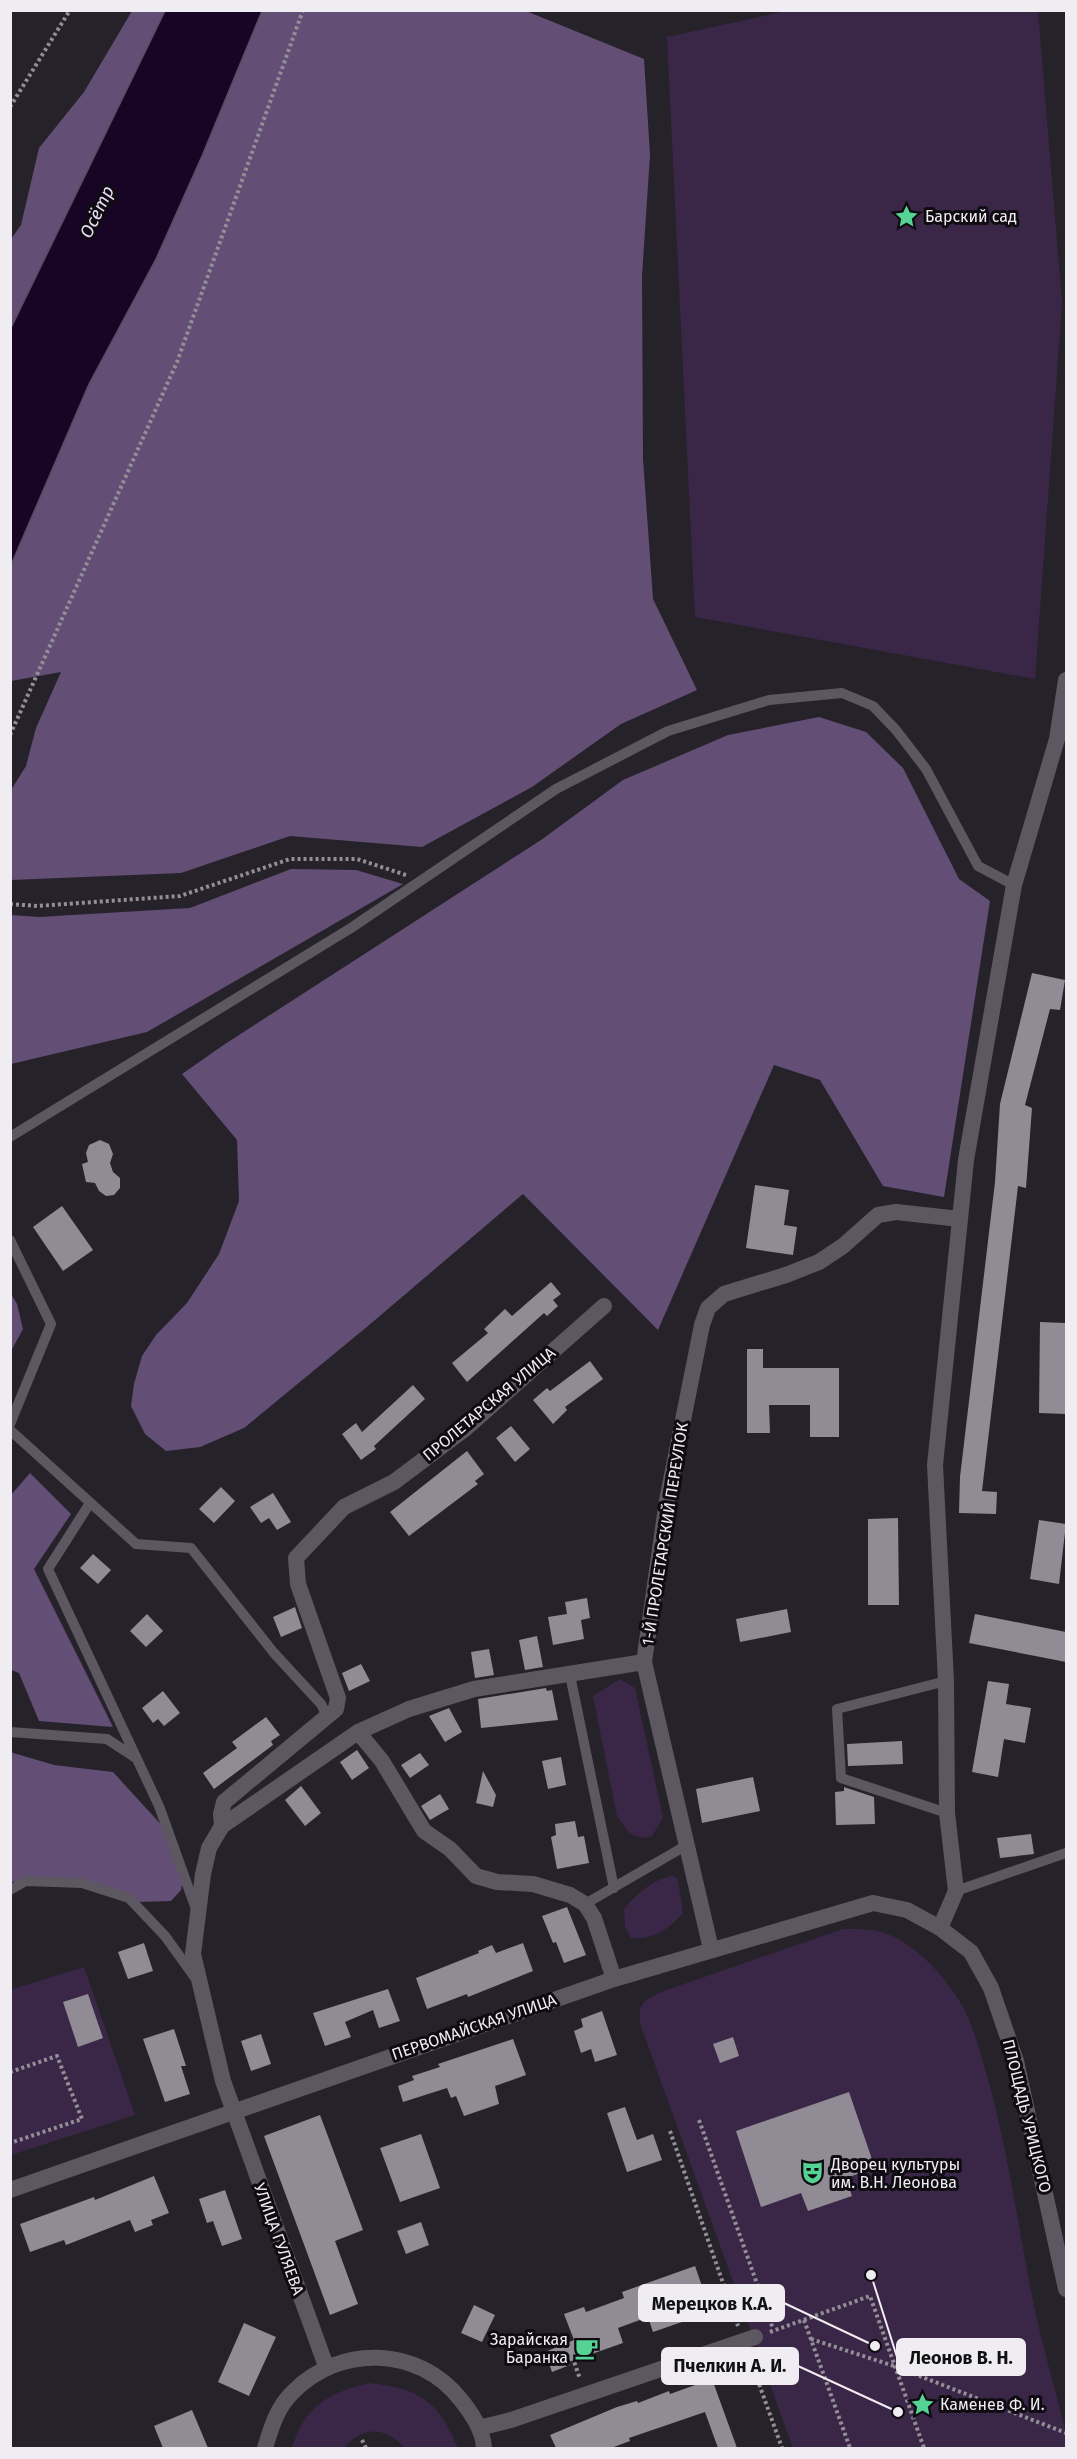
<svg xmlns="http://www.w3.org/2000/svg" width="1077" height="2459" font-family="'Fira Sans',sans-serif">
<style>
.green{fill:#3a2748}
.forest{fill:#634e75}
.water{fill:#180525;stroke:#594b62;stroke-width:1.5}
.building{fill:#908b95}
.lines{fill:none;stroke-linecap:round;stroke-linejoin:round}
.path{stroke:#938f96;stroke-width:4;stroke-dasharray:3 3;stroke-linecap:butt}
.service{stroke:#5c5760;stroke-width:10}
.minor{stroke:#5c5760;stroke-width:16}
.secondary{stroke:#5c5760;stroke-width:16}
.labels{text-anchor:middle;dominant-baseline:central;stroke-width:6;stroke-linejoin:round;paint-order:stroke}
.poi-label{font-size:16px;fill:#f0edf2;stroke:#0e0c10;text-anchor:start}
.street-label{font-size:16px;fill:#f0edf2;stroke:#0e0c10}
.water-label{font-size:18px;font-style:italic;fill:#e9dcf6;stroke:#0e0c10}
.leader{fill:none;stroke:#f0edf2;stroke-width:2}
.callout-dot{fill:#f0edf2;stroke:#0e0c10;stroke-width:2}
.callout{fill:#f0edf2;stroke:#f0edf2;stroke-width:2}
.callout-label{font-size:18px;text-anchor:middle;font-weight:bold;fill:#111}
</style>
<rect width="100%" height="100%" fill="#26222a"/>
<path class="green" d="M791 10 1038 11 1062 303 1035 679 695 617 667 37Z
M620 1679 635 1688 663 1818 652 1836 642 1838 629 1833 617 1816 593 1696Z
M674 1876 678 1880 683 1913C667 1930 656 1939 631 1938L625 1927 624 1909C637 1894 653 1878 674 1876Z
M843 1929C859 1929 876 1928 892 1936 920 1949 946 1978 962 2005 973 2025 979 2048 985 2069 1007 2144 1017 2221 1032 2296 1041 2342 1055 2388 1066 2433V2448H793L641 2026C636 2003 645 2000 664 1991Z
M84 1967 135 2115 11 2155 10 1990Z
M369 2383C421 2389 438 2401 458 2448H405C386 2427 363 2425 344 2448H292C305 2406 328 2393 369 2383Z"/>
<path class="forest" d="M132 11H165L11 328V239L21 225 39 148 84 92Z
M262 11H526L644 59 650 155 642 276 643 459 653 599 697 690 621 724 532 787 422 847 290 836 181 873 11 880V790L26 766 36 728 61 672 11 681 10 565 15 553 89 384 156 259 202 156Z
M819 717 866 732 903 768 959 879 990 901 944 1197 883 1186 820 1080 774 1065 658 1330 523 1194 368 1326 244 1428 200 1447 166 1451 145 1434 131 1406 134 1384 142 1356 156 1335 187 1303 219 1254 239 1201 237 1140 182 1074 225 1044 541 840 623 780 728 735Z
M291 869 356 870 403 884 147 1032 11 1064V915L39 917 190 908Z
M11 1294 17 1304 23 1329 11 1351Z
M30 1473 71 1514 34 1569 113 1727 39 1721 19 1673 11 1670V1495Z
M10 1752 54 1765 113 1772 166 1830 184 1875 181 1890 171 1901 138 1902 72 1880 11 1882Z"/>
<path class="water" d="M165 11H262L202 156 156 259 89 384 11 565V328Z"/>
<path class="building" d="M1032 973 1065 980 1060 1010 1050 1009 1025 1105 1032 1108 1026 1188 1018 1186 982 1491 997 1492 996 1514 959 1513 960 1477 995 1182 1000 1104Z
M100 1140 109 1144 113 1154 110 1163 113 1172 120 1178V1188L114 1195 106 1196 99 1191 95 1183 86 1182 82 1164 88 1162 86 1153 89 1145Z
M755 1185 789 1190 784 1225 797 1227 793 1255 746 1248Z
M62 1206 93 1250 63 1271 33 1227Z
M551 1282 561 1294 553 1300 558 1306 547 1316 544 1313 467 1382 452 1363 488 1333 484 1329 505 1309 512 1316Z
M1040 1322 1066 1323V1414L1039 1413Z
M747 1349H763V1368H839V1437H810V1405H769L770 1433H747Z
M590 1361 603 1379 565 1407 567 1410 553 1424 533 1400 547 1388 550 1391Z
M413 1385 425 1399 374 1446 376 1449 361 1460 342 1434 356 1423 362 1432Z
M511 1426 530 1449 515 1462 496 1438Z
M467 1451 484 1474 475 1481 478 1484 409 1536 390 1512Z
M221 1487 235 1501 214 1523 199 1509Z
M273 1493 291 1522 277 1530 269 1518 261 1523 250 1507Z
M898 1518 899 1605H868V1519Z
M1039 1520 1066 1524 1059 1584 1030 1579Z
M93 1554 111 1570 98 1584 80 1568Z
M587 1598 590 1618 581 1620 584 1639 553 1645 548 1617 567 1614 565 1602Z
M295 1607 302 1628 281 1637 273 1617Z
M787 1609 791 1632 740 1642 736 1619Z
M147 1614 163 1631 146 1647 130 1631Z
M975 1614 1066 1632V1662L969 1643Z
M537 1636 543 1667 525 1670 519 1640Z
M489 1649 494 1675 475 1678 471 1652Z
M361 1664 370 1681 349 1691 342 1673Z
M988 1681 1009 1684 1006 1704 1031 1708 1025 1743 1004 1739 998 1777 972 1772Z
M546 1688 547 1691 552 1690 558 1720 481 1728 478 1699Z
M163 1691 180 1713 164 1726 158 1719 153 1723 142 1708Z
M449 1708 462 1732 445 1742 429 1716Z
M266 1717 280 1735 271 1741 273 1745 214 1789 203 1773 237 1748 232 1742Z
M902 1741 903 1764 848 1766 847 1744Z
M357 1750 369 1768 352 1780 340 1762Z
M420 1753 429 1765 410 1778 401 1765Z
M561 1757 566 1785 548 1789 542 1761Z
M483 1771 496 1795 493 1807 476 1803Z
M753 1777 760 1811 702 1823 696 1789Z
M301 1786 321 1813 305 1826 285 1800Z
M844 1787 874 1797 875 1824 836 1825 835 1792 844 1791Z
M440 1794 449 1809 430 1820 421 1806Z
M575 1821 578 1837 584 1836 589 1863 557 1869 551 1837 556 1835 555 1824Z
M1031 1834 1034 1854 1000 1858 997 1838Z
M567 1907 586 1955 564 1963 556 1942 553 1943 542 1916Z
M144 1943 153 1971 128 1979 118 1952Z
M523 1943 533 1971 468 1997 467 1994 427 2009 416 1978 479 1953 478 1951 492 1945 496 1953Z
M388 1989 400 2021 379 2028 373 2010 345 2022 351 2037 325 2046 313 2013Z
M88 1994 103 2038 78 2047 63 2002Z
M602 2011 617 2055 595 2062 591 2049 581 2053 574 2031 583 2027 581 2019Z
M174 2029 186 2066H181L190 2094 165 2102 143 2039Z
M261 2034 271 2064 251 2071 241 2041Z
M733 2037 739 2056 720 2063 713 2044Z
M513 2039 526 2075 495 2086 499 2104 464 2116 456 2096 451 2098 447 2088 403 2102 398 2086 414 2080 412 2076 440 2067 438 2064Z
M849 2092 875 2168 846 2178 852 2196 808 2211 801 2193 761 2207 736 2131Z
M625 2107 637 2140 653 2134 662 2160 627 2172 607 2113Z
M320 2115 363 2230 335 2241 358 2304 330 2315 264 2136Z
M421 2134 440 2188 400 2202 380 2148Z
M154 2176 169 2213 151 2220 153 2225 135 2232 130 2220 66 2245 64 2240 30 2252 20 2224 94 2197 95 2200Z
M225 2190 242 2239 222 2246 213 2221 207 2223 199 2199Z
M421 2222 429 2245 406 2254 397 2231Z
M695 2266 711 2312 653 2332 648 2317 618 2328 623 2343 569 2362 570 2365 552 2372 545 2352 574 2340 564 2314 584 2307 586 2312 624 2298 622 2292Z
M474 2305 495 2315 482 2342 461 2333Z
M244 2323 276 2337 249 2396 218 2382Z
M712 2379 737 2448H718L705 2412 629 2438 630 2441 611 2448H556L550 2435 617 2407 637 2401 638 2403 669 2391 670 2394Z
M192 2410 208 2448H163L154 2426Z"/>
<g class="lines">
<path class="path" d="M10 107 70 10
M10 735 177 362 303 10
M10 904 37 906 180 896 290 859H357L406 875
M10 2072 57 2056 82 2119 10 2143
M699 2120 773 2329
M670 2131 738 2326
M804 2320 850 2448
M770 2332 870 2296 924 2448
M811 2339 894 2366 1066 2433
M576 2344 569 2347 580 2379
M749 2356 782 2448
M362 2440 366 2448"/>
<path class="service" d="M10 1137 351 928 556 789 668 731 769 700 842 693 873 706 896 730 926 769 978 866 1014 885
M10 1240 51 1324 10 1424
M10 1430 136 1544 191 1548 274 1653 321 1704 327 1716
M90 1503 48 1569 159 1806 196 1909
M570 1675 614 1888
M946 1681 837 1709 841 1778 947 1813
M10 1732 107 1739 136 1758
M10 1890 26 1881 82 1883 129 1898 165 1936 196 1979
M956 1891 1066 1853
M585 1904 687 1845"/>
<path class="minor" d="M358 1732 382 1761 424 1831 450 1849 476 1876 497 1882 533 1884 570 1895 585 1904 594 1918 614 1979
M222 1826 358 1732 409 1709 474 1689 644 1662
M940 1928 956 1891 947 1813 946 1681 935 1465 966 1160 1014 885 1057 739 1066 680
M711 1949 644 1662 667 1500 702 1325 708 1308 724 1294 786 1275 819 1262 843 1246 878 1215 896 1212 960 1219
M326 2366 223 2081 193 1954 203 1874 209 1848 222 1826 221 1814 224 1802 336 1709 338 1698 298 1584 296 1558 344 1507 394 1482 466 1428 604 1306
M479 2428 511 2420 755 2337
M265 2448C271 2428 277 2407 293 2392 340 2344 419 2346 461 2400 472 2414 483 2430 484 2448"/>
<path class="secondary" d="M10 2190 614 1979 873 1903 907 1910 940 1928 971 1952 991 1988 1016 2061 1066 2289"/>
</g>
<defs>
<symbol id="sight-bare" viewBox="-9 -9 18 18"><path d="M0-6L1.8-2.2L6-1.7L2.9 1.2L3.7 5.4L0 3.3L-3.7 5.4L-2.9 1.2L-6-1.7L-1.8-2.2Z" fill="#54d395" stroke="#0e0c10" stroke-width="2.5" paint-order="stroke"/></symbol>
<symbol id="theatre-bare" viewBox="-9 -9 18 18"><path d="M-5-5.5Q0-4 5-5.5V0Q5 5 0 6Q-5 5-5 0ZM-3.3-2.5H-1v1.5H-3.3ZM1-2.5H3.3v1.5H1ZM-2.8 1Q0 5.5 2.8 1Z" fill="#54d395" stroke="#0e0c10" stroke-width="2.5" paint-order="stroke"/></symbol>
<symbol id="cafe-bare" viewBox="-9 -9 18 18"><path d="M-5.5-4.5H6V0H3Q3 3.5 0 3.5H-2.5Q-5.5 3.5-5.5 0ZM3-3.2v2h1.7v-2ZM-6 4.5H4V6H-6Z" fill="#54d395" stroke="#0e0c10" stroke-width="2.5" paint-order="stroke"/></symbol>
</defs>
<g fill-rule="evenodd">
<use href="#sight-bare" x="890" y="200" width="33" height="33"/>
<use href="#theatre-bare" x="796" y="2156" width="33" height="33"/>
<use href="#cafe-bare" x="570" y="2332" width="33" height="33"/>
<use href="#sight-bare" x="906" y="2388" width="33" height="33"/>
</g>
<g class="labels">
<g class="poi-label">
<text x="925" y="216">Барский сад</text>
<text x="831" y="2164">Дворец культуры<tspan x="831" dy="18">им. В.Н. Леонова</tspan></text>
<text x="568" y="2339" text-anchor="end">Зарайская<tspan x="568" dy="18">Баранка</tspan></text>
<text x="940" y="2404">Каменев Ф. И.</text>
</g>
<g class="street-label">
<text transform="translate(489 1404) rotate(-40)">ПРОЛЕТАРСКАЯ УЛИЦА</text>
<text transform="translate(665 1534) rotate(-81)">1-Й ПРОЛЕТАРСКИЙ ПЕРЕУЛОК</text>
<text transform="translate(474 2027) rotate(-19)">ПЕРВОМАЙСКАЯ УЛИЦА</text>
<text transform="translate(1027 2116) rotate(76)">ПЛОЩАДЬ УРИЦКОГО</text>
<text transform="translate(279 2239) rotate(70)">УЛИЦА ГУЛЯЕВА</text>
</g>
<g class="water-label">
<text transform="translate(97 212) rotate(-64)">Осётр</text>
</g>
</g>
<path class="leader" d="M875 2346L784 2303M871 2275L897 2357M898 2412L798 2366"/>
<g class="callout-dot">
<circle cx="875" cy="2346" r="6"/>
<circle cx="871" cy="2275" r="6"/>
<circle cx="898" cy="2412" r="6"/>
</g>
<g class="callout">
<rect x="639" y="2285" width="145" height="36" rx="6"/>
<rect x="897" y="2339" width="128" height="36" rx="6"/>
<rect x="662" y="2348" width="136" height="36" rx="6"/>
</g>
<g class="callout-label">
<text x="712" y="2310">Мерецков К.А.</text>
<text x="961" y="2364">Леонов В. Н.</text>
<text x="730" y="2372">Пчелкин А. И.</text>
</g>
<rect width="1077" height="2459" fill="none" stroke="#f0edf2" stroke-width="24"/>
</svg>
